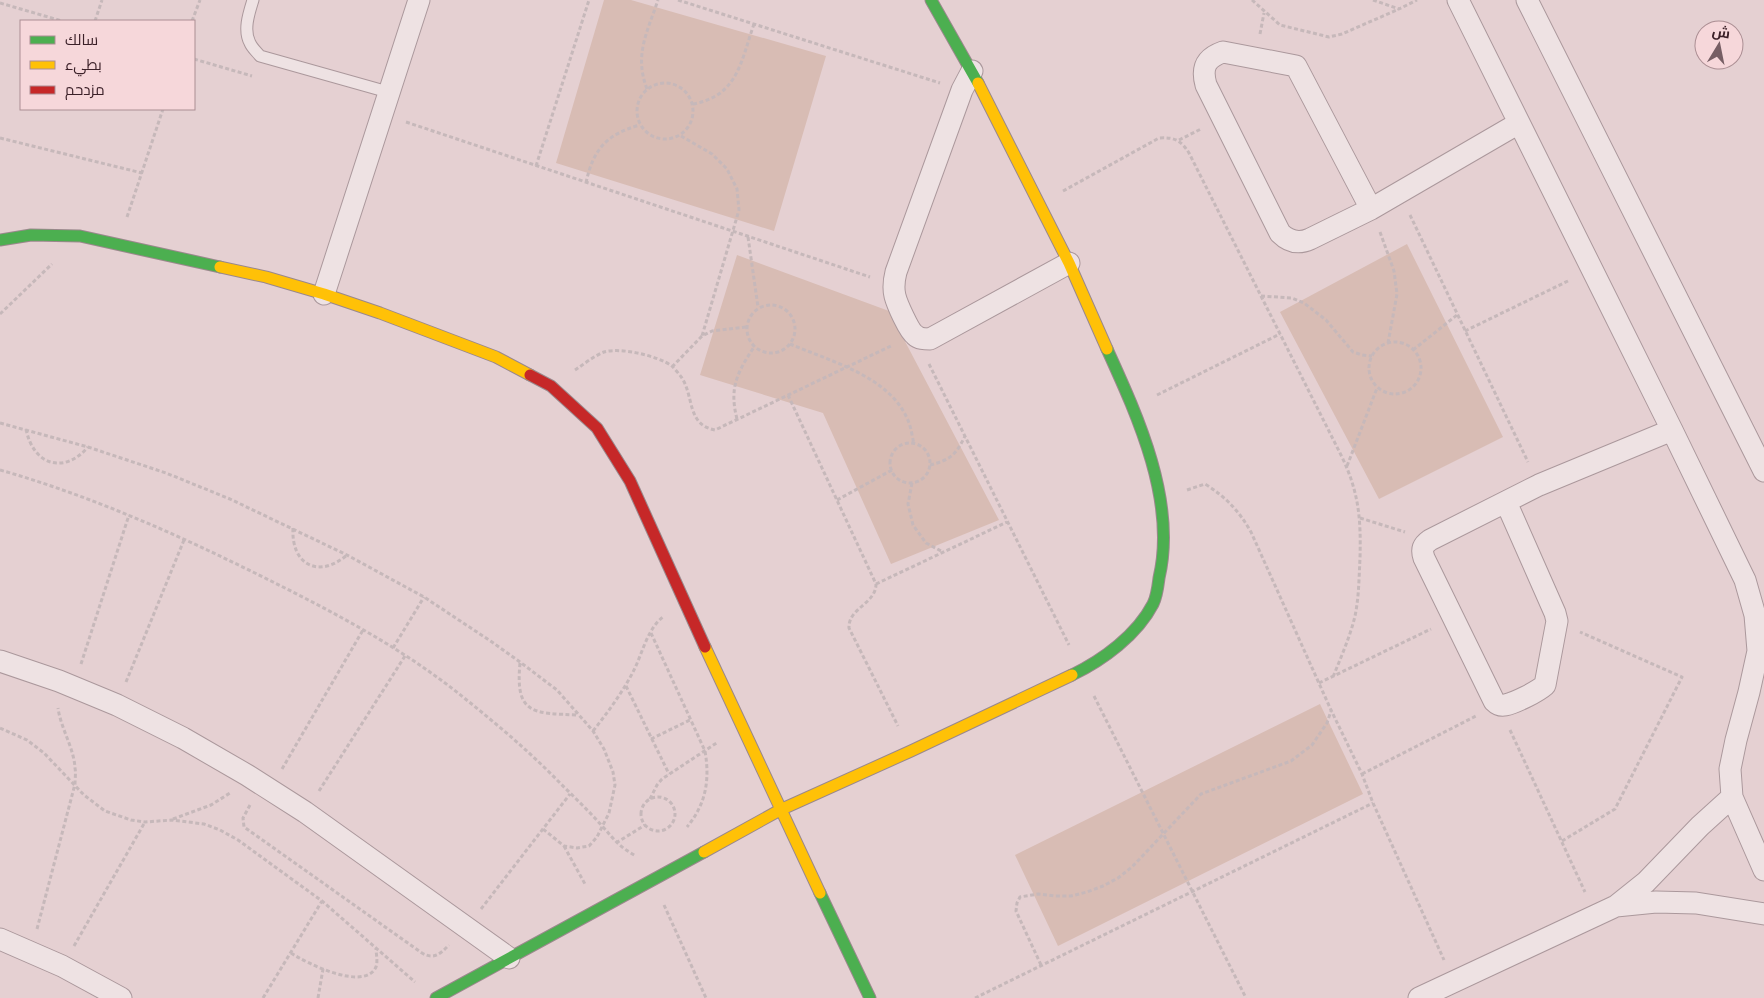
<svg xmlns="http://www.w3.org/2000/svg" width="1764" height="998" font-family="Spectral,Cairo,serif">
<style>
.green{fill:#d8bcb4}
.lines{fill:none;stroke-linecap:round;stroke-linejoin:round}
.lane-casing{stroke:#ab989c;stroke-width:13}
.street-casing{stroke:#ab989c;stroke-width:23}
.fast-casing{stroke:#9a888c;stroke-width:13}
.slow-casing{stroke:#9a888c;stroke-width:13}
.jam-casing{stroke:#9a888c;stroke-width:13}
.path{stroke:#c6b8ba;stroke-width:3;stroke-dasharray:4 2.5;stroke-linecap:butt}
.lane{stroke:#eee2e3;stroke-width:11}
.street{stroke:#eee2e3;stroke-width:21}
.fast{stroke:#4caf50;stroke-width:11}
.slow{stroke:#ffc107;stroke-width:11}
.jam{stroke:#c62828;stroke-width:11}
</style>
<rect width="100%" height="100%" fill="#e5d0d2"/>
<path class="green" d="M604 0H631L826 56 774 231 556 163Z
M1407 244 1503 437 1379 499 1280 312Z
M737 255 889 311 999 520 891 564 823 413 700 375Z
M1320 704 1363 794 1058 946 1015 855Z"/>
<g class="lines">
<defs>
<path id="lane" d="M253 0C249 13 243 30 250 43 252 48 257 52 260 56L388 92"/>
<path id="street" d="M1458 0 1672 430 1745 580 1755 615 1758 651 1749 692 1736 740 1730 769 1732 797 1764 870
M1527 0 1764 471
M972 71 962 90 896 272C894 280 893 288 895 296 897 304 909 331 915 335 919 339 925 339 930 339L1069 263
M1371 209 1296 66 1223 52C1206 58 1201 67 1206 85L1280 233C1289 242 1299 244 1310 239L1371 209 1519 123
M324 294 419 0
M1506 502 1555 613 1557 621 1545 685C1537 692 1515 703 1505 705 1500 706 1497 704 1494 701L1424 558C1421 549 1423 545 1430 540L1539 485 1672 430
M0 661 59 681 117 705 183 738 247 775 305 812 509 958
M1616 906 1656 902 1696 903 1764 914
M0 939 62 966 121 998
M1419 998 1616 906 1646 882 1700 826 1732 797"/>
<path id="fast" d="M931 0 978 83
M0 240 31 235 80 236 220 267
M1072 675C1103 660 1137 635 1153 604 1157 596 1158 586 1159 578 1177 502 1138 417 1107 349
M820 893 870 998
M436 998 704 852"/>
<path id="slow" d="M978 83 1069 263 1107 349
M220 267 266 277 324 294 380 313 496 357 530 375
M705 647 820 893
M704 852 780 810 911 751 1072 675"/>
<path id="jam" d="M530 375 551 386 597 428 630 481 705 647"/>
</defs>
<use href="#lane" class="lane-casing"/>
<use href="#street" class="street-casing"/>
<use href="#fast" class="fast-casing"/>
<use href="#slow" class="slow-casing"/>
<use href="#jam" class="jam-casing"/>
<path class="path" d="M678 0 940 83
M1252 0 1280 25 1329 37 1342 34 1399 9
M1373 0 1399 9 1417 0
M0 3 62 21
M95 21 102 0
M192 21 200 0
M1260 34 1264 13
M194 59 252 76
M637 111a28 28 0 1 1 56 0a28 28 0 1 1-56 0Z
M647 89C634 55 647 33 658 0
M693 104C738 96 741 61 754 24
M406 122 870 277
M681 136 712 154 727 169 737 189 739 210 702 336
M0 138 142 173
M1179 140 1201 129
M536 166 589 0
M586 183C593 149 607 134 640 125
M1063 191 1159 138C1174 137 1181 140 1189 153L1342 457C1359 493 1361 519 1360 558 1359 577 1359 597 1355 616 1350 637 1341 657 1333 677
M1410 215 1528 462
M127 217 163 109
M1380 232 1394 271 1397 294 1388 343
M748 237 758 307
M1261 296 1292 298 1304 303 1326 320 1353 352 1362 355 1372 356
M747 329a24 24 0 1 1 48 0a24 24 0 1 1-48 0Z
M0 314 52 264
M1465 331 1570 280
M1369 368a26 26 0 1 1 52 0a26 26 0 1 1-52 0Z
M790 344C830 361 888 376 907 418 911 426 912 436 914 444
M1413 350 1457 315
M929 364 1069 645
M672 367 702 336 712 331 746 327
M575 370C584 364 594 356 604 352 621 347 658 356 672 366 675 369 679 374 682 378 694 397 687 425 715 430L893 345
M788 395 876 584C876 604 848 608 849 628L898 726
M1157 395 1280 334
M737 419C729 388 737 373 754 347
M0 423 88 447 166 473 230 499 347 555 424 597 492 642 520 662 557 690 593 731 604 749 613 772 615 785 609 813 597 837 589 846 577 848 564 846 543 829
M26 429C33 465 64 475 88 447
M890 463a20 20 0 1 1 40 0a20 20 0 1 1-40 0Z
M930 465C950 460 956 455 965 436
M1347 466 1377 388
M0 470C95 497 185 538 273 582 337 614 401 648 458 693 493 721 528 750 560 783 574 797 589 811 602 826 615 840 618 846 636 856
M912 483 908 504 913 525 926 543 943 552
M1187 490 1205 484C1226 497 1239 511 1251 532L1331 710 1362 774 1373 803 1444 960
M837 500 892 470
M1360 518 1405 532
M293 528C291 565 319 579 347 555
M876 584 1007 522
M651 633 705 751C710 780 706 804 687 827
M393 648 424 597
M520 663C515 715 533 713 578 715
M81 664 129 515
M126 682 184 540
M1319 683 1431 629
M626 686 669 774
M1094 696 1246 998
M0 728 27 740 44 753 84 795 105 811 131 820 145 822 172 820 204 824 220 830 238 840 322 901 415 982
M1510 730 1585 892
M593 731C608 712 622 693 633 672 642 655 647 629 663 617
M651 739 690 720
M282 769 363 630
M1362 774 1476 716
M319 791 405 656
M641 814a17 17 0 1 1 34 0a17 17 0 1 1-34 0Z
M650 799 657 785 662 779 718 742
M250 805 243 818 244 827 422 953C434 960 440 954 449 945
M173 819 211 805 230 793
M1562 841 1615 809 1682 677 1580 632
M616 843 645 825
M564 846 585 884
M664 905 706 998
M481 909 570 794
M37 929 75 784C75 779 76 773 75 768 74 748 61 729 58 708
M74 946 145 822
M291 953C306 963 364 992 376 967 378 962 376 953 376 948
M1041 965 1016 911 1017 903 1020 897 1038 894 1055 896H1071L1087 892 1103 886 1118 878 1132 867 1201 794 1291 761 1312 745 1327 723 1331 711
M263 998 322 901
M318 998 323 969
M975 998 1373 803"/>
<use href="#lane" class="lane"/>
<use href="#street" class="street"/>
<use href="#fast" class="fast"/>
<use href="#slow" class="slow"/>
<use href="#jam" class="jam"/>
</g>
<rect x="20" y="20" width="175" height="90" fill="#f6d7da" stroke="#ab8e93"/>
<rect x="30" y="36" width="25" height="8" fill="#4caf50" stroke="#ab8e93"/>
<text x="65" y="45" font-size="15" fill="#3b2028">سالك</text>
<rect x="30" y="61" width="25" height="8" fill="#ffc107" stroke="#ab8e93"/>
<text x="65" y="70" font-size="15" fill="#3b2028">بطيء</text>
<rect x="30" y="86" width="25" height="8" fill="#c62828" stroke="#ab8e93"/>
<text x="65" y="95" font-size="15" fill="#3b2028">مزدحم</text>
<g transform="translate(1719 45) rotate(10)"><circle r="24" fill="#f6d7da" stroke="#ab8e93"/>
<path d="M0-4L9 19L0 12L-9 19Z" fill="#765e64"/>
<text y="-8" font-size="14" font-weight="bold" text-anchor="middle" fill="#3b2028">ش</text>
</g>
</svg>
